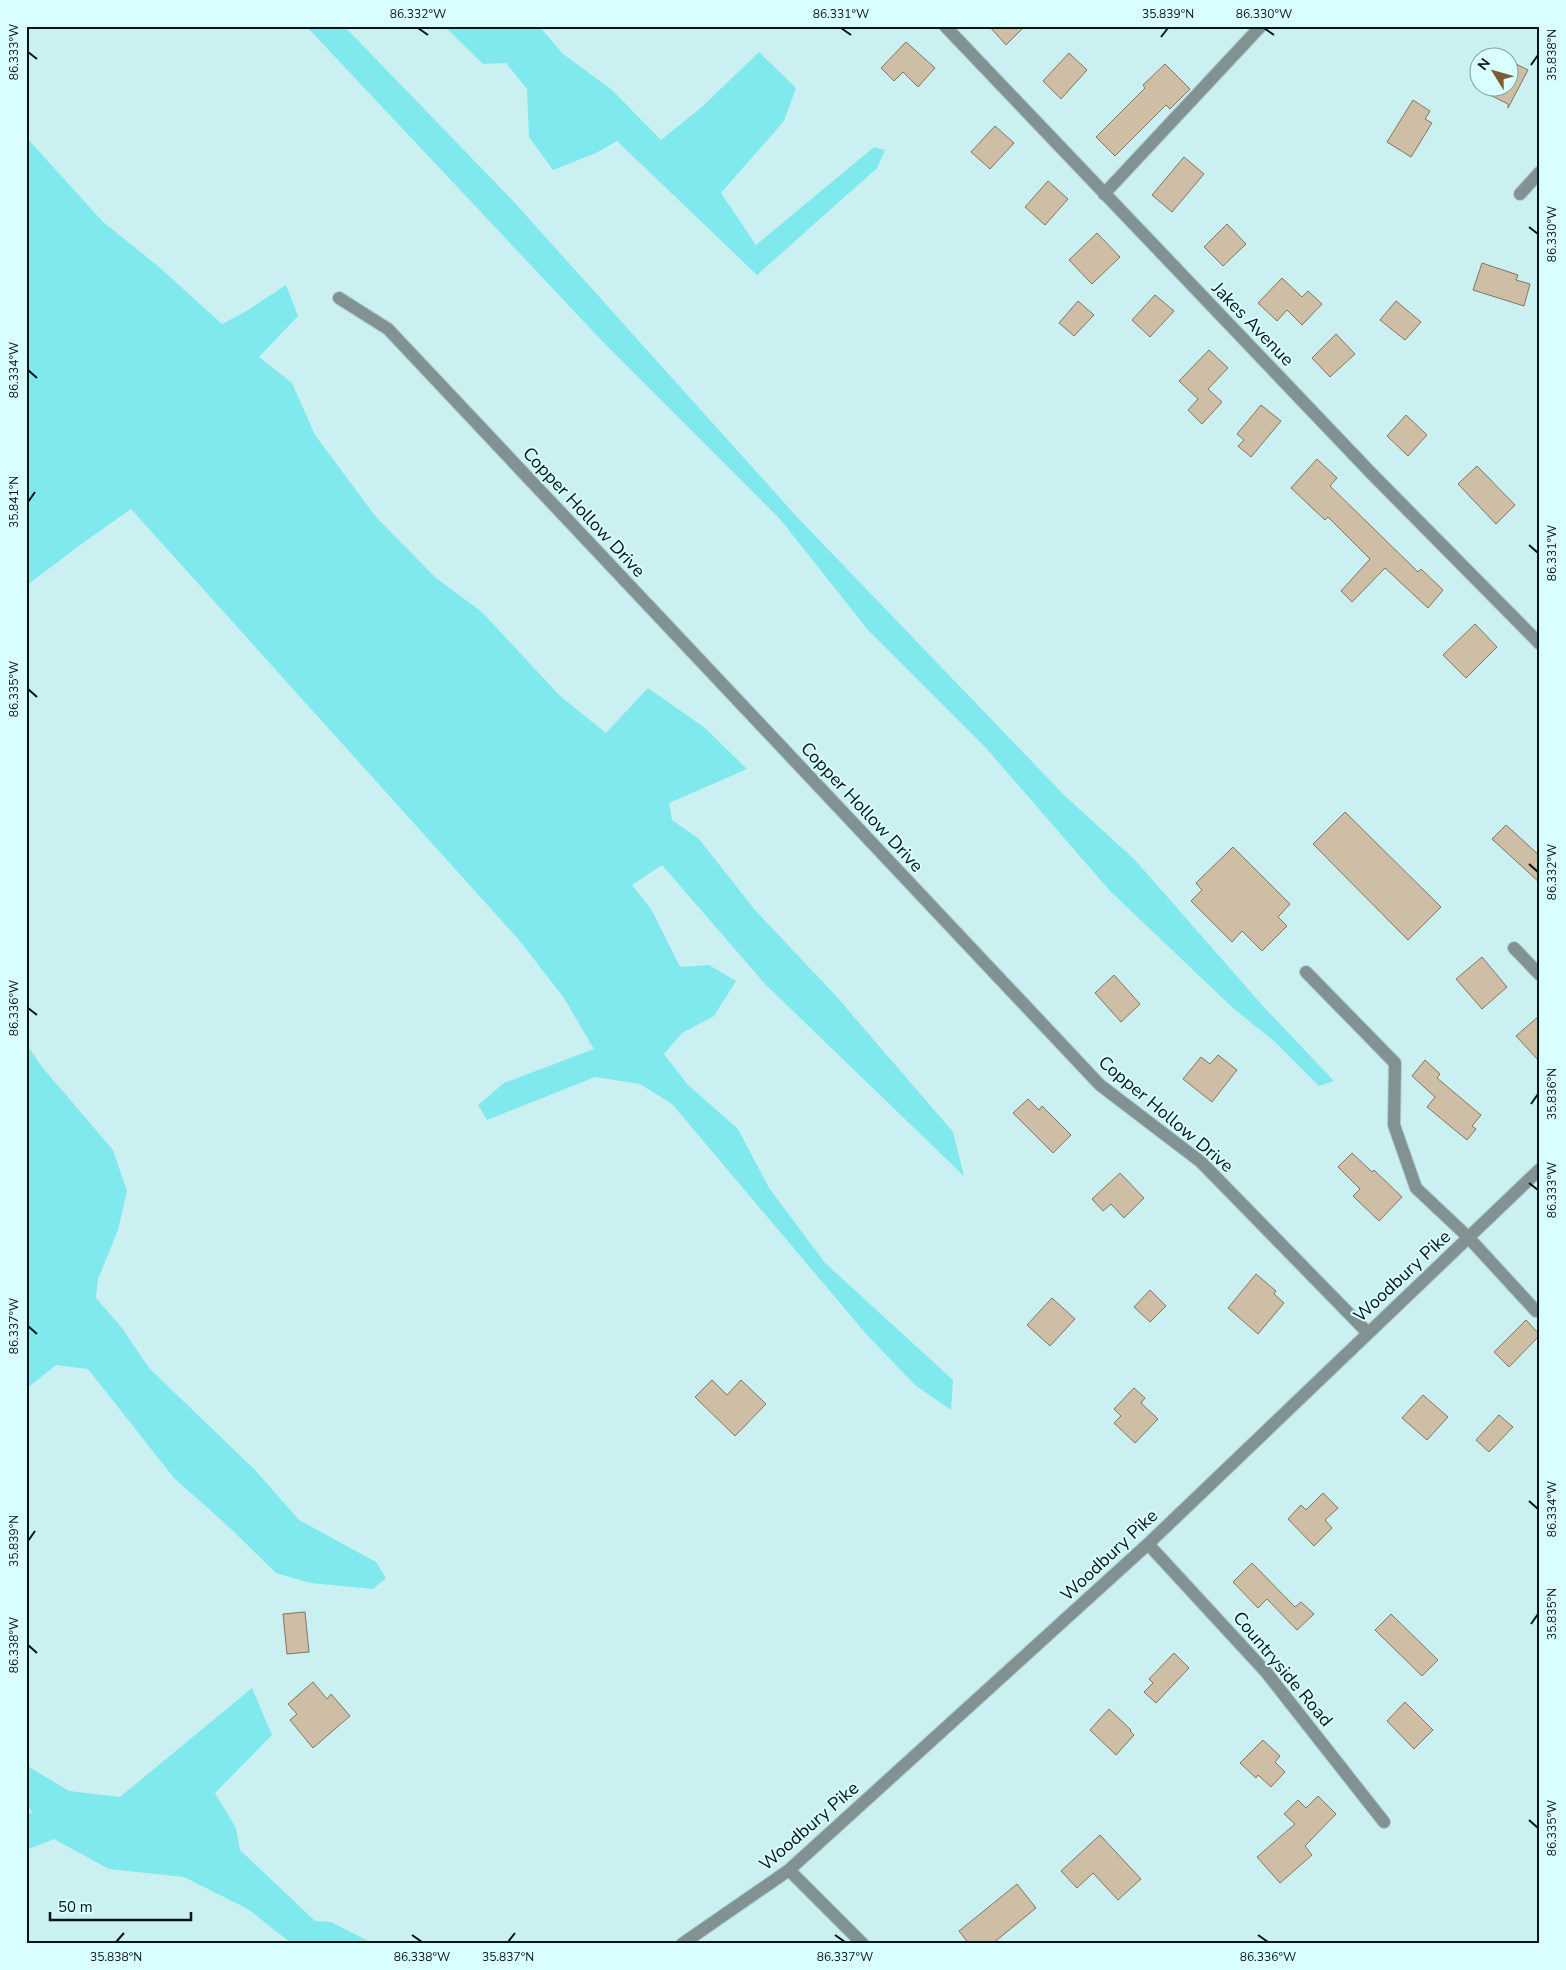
<svg xmlns="http://www.w3.org/2000/svg" width="1566" height="1970" font-family="'Nunito Sans',sans-serif">
<style>
.green{fill:#7fe9ee}
.building{fill:#cebea5;stroke:#85755f}
.lines{fill:none;stroke-linecap:round;stroke-linejoin:round}
.minor-casing{stroke:#accdce;stroke-width:14}
.minor{stroke:#829191;stroke-width:12}
.ticks{fill:none;stroke:#071515;stroke-width:2}
.labels{text-anchor:middle;dominant-baseline:central;stroke-width:4;stroke-linejoin:round;paint-order:stroke}
.street-label{font-size:18px;fill:#071515;stroke:#d8feff}
.neatline{fill:none;stroke:#071515;stroke-width:2}
.ticks-label{font-size:12px;text-anchor:middle;fill:#071515}
</style>
<rect width="100%" height="100%" fill="#cbf0f1"/>
<path class="green" d="M306 26H344L514 202 797 517 1064 795 1135 860 1262 1005 1334 1081 1319 1086 1275 1042 1233 1008 1110 891 986 748 868 630 780 519 603 342Z
M444 26H539L563 54 612 90 661 140 703 106 759 52 796 88 784 121 721 193 756 245 874 147 885 150 877 168 757 275 617 141 596 153 553 170 529 137 527 89 506 63 483 64Z
M26 137 103 222 159 267 222 324 245 312 286 285 298 316 259 357 292 383 315 435 376 517 436 578 482 612 560 696 606 733 648 688 705 728 747 769 669 803 672 820 699 839 755 910 836 996 953 1132 964 1176 766 985 662 865 632 885 651 909 680 967 709 965 736 981 714 1016 682 1033 664 1054 687 1084 738 1129 769 1188 825 1263 953 1380 951 1410 915 1385 867 1335 672 1104 640 1084 595 1077 487 1120 478 1105 504 1083 594 1049 564 998 519 940 131 509 80 545 26 586Z
M26 1043 42 1067 113 1150 127 1191 118 1230 98 1279 96 1298 122 1328 149 1368 256 1471 299 1520 376 1562 386 1578 373 1589 310 1583 276 1573 230 1528 174 1478 88 1369 56 1365 26 1389Z
M252 1688 272 1735 215 1793 236 1828 240 1850 315 1921 331 1922 374 1944H292L248 1909 184 1877 109 1869 54 1839 26 1850V1816L32 1812 26 1803V1765L69 1791 120 1797Z"/>
<path class="building" d="M989 26H1025L1006 45Z
M906 42 935 68 918 87 903 72 894 81 881 68Z
M1069 53 1087 70 1061 99 1043 81Z
M1508 60 1528 70 1508 108V104L1476 88H1508Z
M1165 64 1190 89 1170 109 1166 105 1115 156 1096 137 1145 88 1143 85Z
M1413 100 1430 111 1425 119 1432 123 1411 157 1387 142Z
M995 126 1014 143 990 169 971 152Z
M1184 157 1204 174 1172 212 1152 195Z
M1048 181 1068 199 1045 225 1025 207Z
M1227 224 1246 244 1223 266 1204 247Z
M1097 233 1120 257 1092 284 1069 260Z
M1482 263 1518 275 1516 280 1530 284 1524 306 1473 290Z
M1282 278 1302 297 1308 291 1322 304 1302 325 1287 310 1277 321 1258 303Z
M1155 295 1174 311 1150 337 1132 320Z
M1078 301 1094 315 1074 336 1059 323Z
M1396 301 1421 322 1405 340 1380 320Z
M1336 334 1355 354 1330 377 1312 358Z
M1209 350 1228 368 1208 389 1222 402 1202 424 1188 410 1198 399 1179 381Z
M1261 405 1281 421 1251 457 1238 446 1244 440 1237 434Z
M1406 415 1427 435 1408 456 1387 436Z
M1317 459 1337 478 1330 486 1418 572 1421 569 1443 590 1428 608 1385 568 1352 602 1341 591 1370 559 1328 517 1325 520 1291 488Z
M1477 466 1515 505 1496 524 1458 484Z
M1475 624 1497 647 1466 678 1443 655Z
M1345 812 1441 907 1408 940 1313 844Z
M1506 825 1540 856V883L1492 839Z
M1233 847 1290 904 1278 917 1287 926 1262 951 1242 931 1232 942 1191 901 1202 890 1196 883Z
M1482 957 1507 987 1482 1009 1456 979Z
M1114 975 1140 1004 1121 1022 1095 993Z
M1540 1015V1062L1516 1036Z
M1218 1055 1237 1070 1212 1102 1183 1079 1201 1057 1210 1064Z
M1425 1060 1440 1074 1437 1078 1481 1115 1472 1126 1476 1129 1467 1140 1427 1107 1435 1097 1412 1076Z
M1028 1099 1039 1110 1042 1106 1071 1135 1053 1153 1013 1113Z
M1352 1153 1372 1172 1374 1170 1402 1197 1379 1221 1353 1196 1360 1189 1338 1167Z
M1120 1173 1144 1198 1124 1218 1111 1204 1103 1211 1092 1199Z
M1256 1274 1276 1291 1274 1294 1284 1303 1258 1334 1228 1308Z
M1150 1290 1166 1306 1150 1322 1134 1307Z
M1052 1298 1075 1319 1050 1346 1027 1325Z
M1526 1320 1540 1335 1509 1367 1494 1352Z
M712 1380 727 1395 741 1380 766 1404 735 1436 695 1397Z
M1134 1388 1145 1398 1141 1403 1158 1419 1135 1443 1114 1423 1121 1416 1114 1409Z
M1423 1395 1448 1417 1427 1440 1402 1418Z
M1499 1415 1513 1427 1489 1452 1476 1440Z
M1323 1493 1338 1508 1325 1520 1332 1528 1314 1546 1288 1519 1301 1505 1306 1510Z
M1252 1563 1295 1607 1301 1602 1314 1614 1297 1630 1267 1599 1258 1608 1233 1582Z
M305 1612 309 1652 287 1654 283 1614Z
M1391 1614 1438 1660 1422 1676 1375 1630Z
M1174 1653 1189 1668 1156 1703 1144 1692 1153 1683 1149 1679Z
M313 1682 327 1699 331 1694 350 1716 313 1748 290 1720 297 1714 288 1704Z
M1405 1702 1433 1730 1414 1749 1387 1721Z
M1109 1709 1131 1730 1130 1731 1134 1735 1116 1755 1090 1730Z
M1263 1740 1280 1756 1275 1762 1285 1772 1271 1787 1258 1775 1256 1778 1240 1763Z
M1318 1796 1336 1814 1305 1846 1312 1855 1280 1883 1257 1857 1295 1824 1284 1814 1298 1800 1306 1808Z
M1100 1835 1141 1879 1118 1900 1093 1873 1077 1888 1061 1871Z
M1017 1884 1036 1908 992 1944H969L959 1931Z"/>
<g class="lines">
<defs>
<path id="minor" d="M945 26 1372 474 1540 644
M1104 194 1261 26
M1520 194 1540 172
M339 298 388 329 1100 1085 1201 1162 1367 1332
M1514 948 1540 975
M1306 972 1395 1063 1394 1125 1416 1188 1468 1237 1536 1311
M1148 1544 1266 1672 1384 1822
M789 1870 863 1944
M682 1944 789 1870 1148 1544 1540 1169"/>
</defs>
<use href="#minor" class="minor-casing"/>
<use href="#minor" class="minor"/>
</g>
<path class="ticks" d="M418 28 428 35M841 28 851 35M1264 28 1274 35M1161 37 1168 28M28 52 37 59M1531 65 1538 55M1529 227 1538 234M28 370 37 378M28 502 35 492M1529 545 1538 553M28 689 37 697M1529 864 1538 872M28 1008 37 1015M1531 1104 1538 1094M1529 1183 1538 1190M28 1326 37 1334M1529 1501 1538 1509M28 1541 35 1531M1531 1624 1538 1614M28 1645 37 1653M1529 1820 1538 1828M412 1935 422 1942M835 1935 845 1942M1258 1935 1268 1942M116 1942 124 1933M508 1942 515 1933"/>
<g class="labels">
<g class="street-label">
<text transform="translate(1253 324) rotate(46)">Jakes Avenue</text>
<text transform="translate(584 512) rotate(47)">Copper Hollow Drive</text>
<text transform="translate(862 807) rotate(47)">Copper Hollow Drive</text>
<text transform="translate(1166 1114) rotate(40)">Copper Hollow Drive</text>
<text transform="translate(1402 1276) rotate(-43)">Woodbury Pike</text>
<text transform="translate(1109 1555) rotate(-43)">Woodbury Pike</text>
<text transform="translate(1283 1669) rotate(50)">Countryside Road</text>
<text transform="translate(809 1826) rotate(-41)">Woodbury Pike</text>
</g>
</g>
<rect width="1566" height="1970" fill="none" stroke="#d8feff" stroke-width="55"/>
<g transform="translate(1494 72) rotate(307)"><circle r="24" fill="#d8feff" stroke="#84a1a1"/>
<path d="M0-4L9 19L0 12L-9 19Z" fill="#7a5e31"/>
<text y="-8" font-size="14" font-weight="bold" text-anchor="middle" fill="#071515">N</text>
</g>
<path d="M50 1912v8h141v-8" fill="none" stroke="#071515" stroke-width="2.5"/>
<text x="58" y="1912" font-size="15" fill="#071515" stroke="#d8feff" stroke-width="4" paint-order="stroke">50 m</text>
<rect x="28" y="28" width="1510" height="1914" class="neatline"/>
<g class="ticks-label">
<text x="418" y="18">86.332°W</text>
<text x="841" y="18">86.331°W</text>
<text x="1168" y="18">35.839°N</text>
<text x="1264" y="18">86.330°W</text>
<text transform="translate(14 52) rotate(-90)" y="4">86.333°W</text>
<text transform="translate(1552 55) rotate(-90)" y="4">35.838°N</text>
<text transform="translate(1552 234) rotate(-90)" y="4">86.330°W</text>
<text transform="translate(14 370) rotate(-90)" y="4">86.334°W</text>
<text transform="translate(14 502) rotate(-90)" y="4">35.841°N</text>
<text transform="translate(1552 553) rotate(-90)" y="4">86.331°W</text>
<text transform="translate(14 689) rotate(-90)" y="4">86.335°W</text>
<text transform="translate(1552 872) rotate(-90)" y="4">86.332°W</text>
<text transform="translate(14 1008) rotate(-90)" y="4">86.336°W</text>
<text transform="translate(1552 1094) rotate(-90)" y="4">35.836°N</text>
<text transform="translate(1552 1190) rotate(-90)" y="4">86.333°W</text>
<text transform="translate(14 1326) rotate(-90)" y="4">86.337°W</text>
<text transform="translate(1552 1509) rotate(-90)" y="4">86.334°W</text>
<text transform="translate(14 1541) rotate(-90)" y="4">35.839°N</text>
<text transform="translate(1552 1614) rotate(-90)" y="4">35.835°N</text>
<text transform="translate(14 1645) rotate(-90)" y="4">86.338°W</text>
<text transform="translate(1552 1828) rotate(-90)" y="4">86.335°W</text>
<text x="116" y="1961">35.838°N</text>
<text x="422" y="1961">86.338°W</text>
<text x="508" y="1961">35.837°N</text>
<text x="845" y="1961">86.337°W</text>
<text x="1268" y="1961">86.336°W</text>
</g>
</svg>
